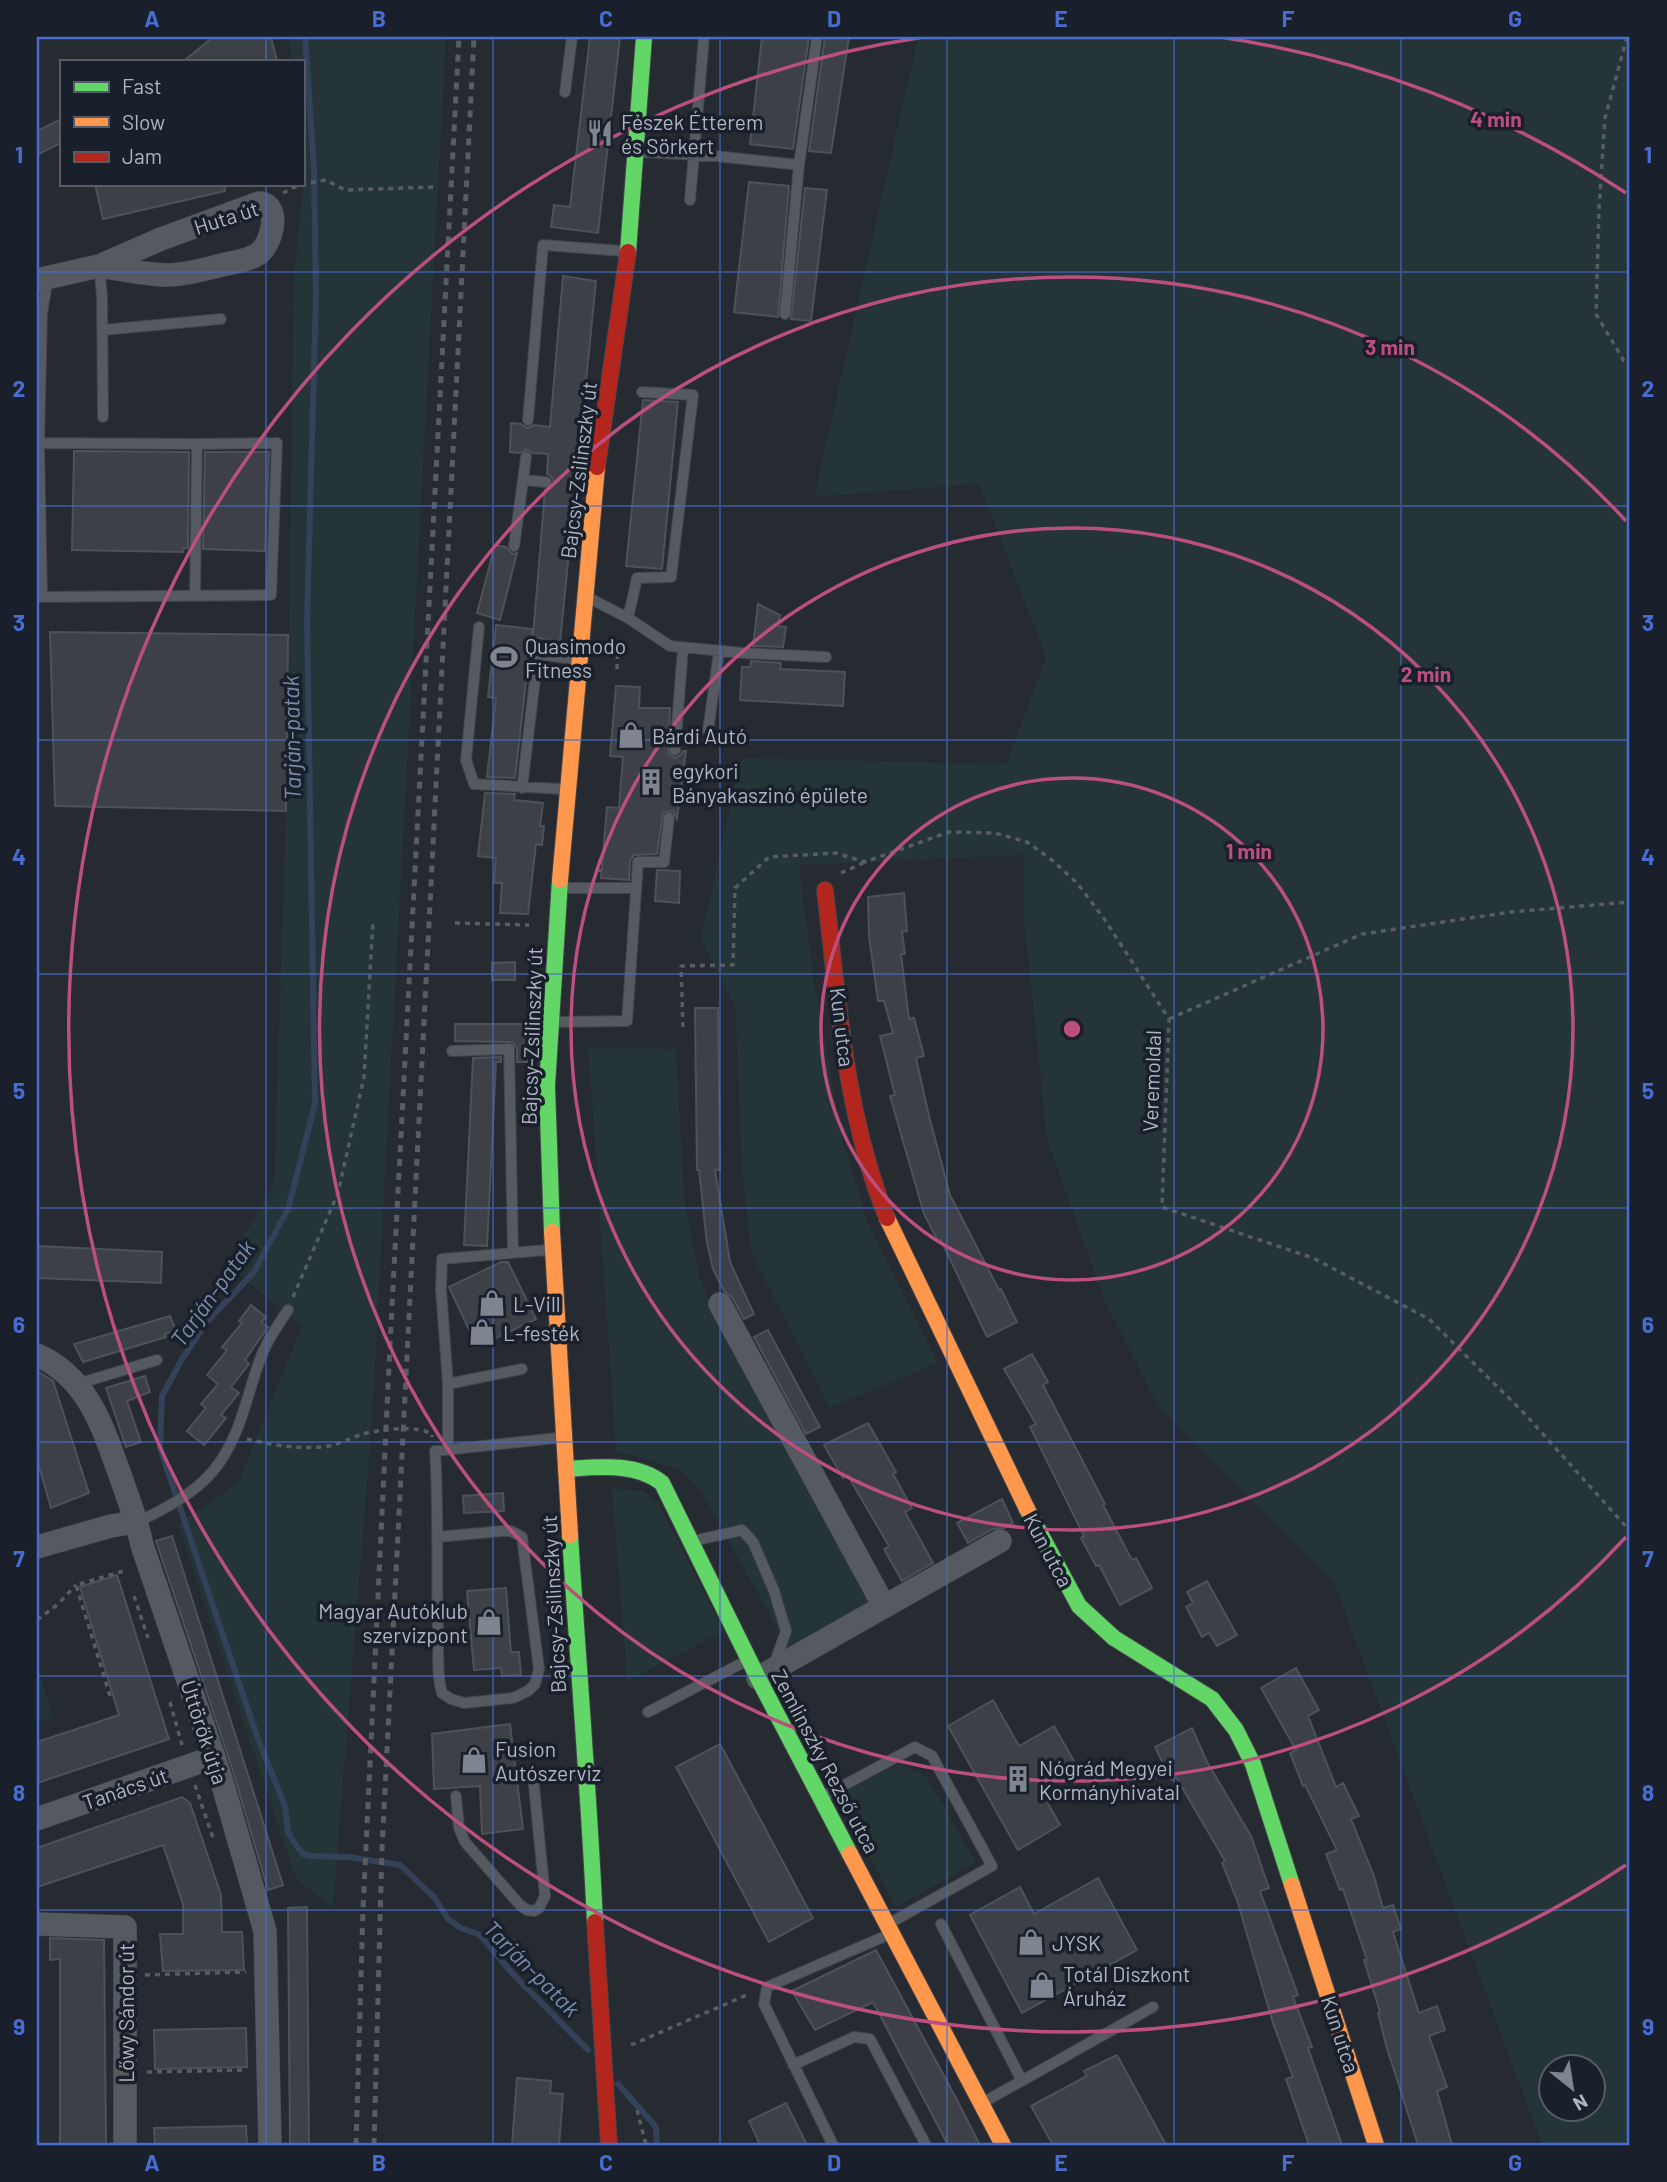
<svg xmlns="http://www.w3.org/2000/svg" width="1667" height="2182" font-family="Barlow,sans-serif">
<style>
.green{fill:#243437;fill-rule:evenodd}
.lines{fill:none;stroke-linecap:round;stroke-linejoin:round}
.stream{stroke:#344259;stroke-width:6}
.building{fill:#3d4046;stroke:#4d5259;stroke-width:2}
.lane-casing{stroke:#42444a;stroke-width:12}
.street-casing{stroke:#42444a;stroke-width:24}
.fast-casing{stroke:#42444a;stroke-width:18}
.slow-casing{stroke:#42444a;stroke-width:18}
.jam-casing{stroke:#42444a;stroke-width:18}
.path{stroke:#585c63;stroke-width:3.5;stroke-dasharray:5 5;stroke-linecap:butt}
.lane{stroke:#555960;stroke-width:10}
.street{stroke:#555960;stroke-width:23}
.fast{stroke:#63d668;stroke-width:16}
.slow{stroke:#ff974d;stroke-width:16}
.jam{stroke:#b3261e;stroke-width:16}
.rail{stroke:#595c63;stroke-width:5;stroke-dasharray:7 7;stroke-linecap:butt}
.grid{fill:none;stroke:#486dd2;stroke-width:2;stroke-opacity:0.55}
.ring{fill:none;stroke:#bb4f7f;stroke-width:3.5}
.labels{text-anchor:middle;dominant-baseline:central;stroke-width:7;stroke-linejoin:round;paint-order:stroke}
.poi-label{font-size:21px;fill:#aeb5c3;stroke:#1a202b;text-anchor:start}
.street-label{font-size:21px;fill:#aeb5c3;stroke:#1a202b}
.water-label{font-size:23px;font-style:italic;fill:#778baa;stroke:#1a202b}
.centre{fill:#bb4f7f;stroke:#1a202b;stroke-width:3.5}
.ring-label{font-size:21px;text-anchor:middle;font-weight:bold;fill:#bb4f7f;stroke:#1a202b;stroke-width:7;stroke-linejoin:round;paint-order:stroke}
.neatline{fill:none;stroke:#486dd2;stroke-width:2.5}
.grid-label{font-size:23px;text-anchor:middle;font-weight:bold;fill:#486dd2}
</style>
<rect width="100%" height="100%" fill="#262a31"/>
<path class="green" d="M289 37H446L372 1421 333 1908 296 1879 178 1524 238 1483 302 1326 228 1266 274 1182 286 811 294 274 303 184V61H291Z
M918 37H1630V2145H1542L1334 1583 1159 1408 1104 1299 1047 1140 1024 920V855L799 865 813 976 843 1142 868 1223 938 1363 830 1408 751 1253 742 1170 735 1007 701 939 741 758 1006 764 1046 657 979 484 814 497ZM1552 2066H1594V2108H1552Z
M588 1047 676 1049 684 1197 699 1276 715 1315 874 1602 789 1650 700 1489 678 1469 616 1451Z
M612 1488 643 1491 658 1503 724 1631 627 1681Z
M37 1664 53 1717 37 1722Z
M900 1763 927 1777 976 1863 896 1907 838 1795Z"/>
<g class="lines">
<path class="stream" d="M305 37 314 168 316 294 307 621 315 1104 288 1209 254 1272 207 1322 182 1359 162 1396 160 1448 258 1739 285 1806 288 1832 295 1844 303 1854 311 1856 348 1857 400 1865 435 1898 448 1919 461 1928 480 1935 512 1973 588 2050
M618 2084 656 2127 657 2145"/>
</g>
<path class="building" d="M213 37H271L277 61H184Z
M590 37H620L598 233 551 227 554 205 570 207Z
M762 37H809L793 149 750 144Z
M825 37H849L831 153 809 151Z
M61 119V143L37 155V131Z
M749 182 789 186 778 317 734 312Z
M95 184H224L225 191 103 219Z
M805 188 827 190 811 321 791 319Z
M563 276 596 281 560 642 533 637 545 490 552 487 554 482 551 476 547 474 548 454 533 453 526 449 520 453 510 452 511 423 521 424 527 428 534 425 550 427Z
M643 400 678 402 662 569 626 566Z
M74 451 189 452 188 548H184L183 552 72 550Z
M205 452H269L265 551 203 549Z
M495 545 506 547 512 554 517 553 500 620 477 613Z
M758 604 780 615 778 626 786 627 783 647 753 646Z
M496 625 532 629 515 778 487 777 496 698 488 697Z
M50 632 288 635 286 811 55 806Z
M751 661 781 663 780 669 845 672 843 706 740 700 742 667H750Z
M616 686 640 687 639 708H670L668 753 675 758 681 755 683 751H686L677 819 673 811 663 813 657 854 634 855 630 861 629 880 601 878 607 807 619 808 623 757 610 756Z
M485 793 515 794 514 800 543 803 540 826H544L542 845 536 844 528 914 500 913 502 883H494L496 858 478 856Z
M657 870 680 871 679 903 655 901Z
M904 893 907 931 902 932 905 954H901L909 1019 914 1018 924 1056 916 1058 929 1116 950 1195 999 1290 1001 1289 1017 1322 987 1337 941 1240 938 1241 924 1214 890 1096 895 1095 880 1036 893 1033 884 1001H878L869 936 868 897Z
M515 962V980H492V963Z
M695 1008H718L720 1170H715L730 1262 754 1314 744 1319 732 1297 724 1291 713 1269 707 1243 699 1170H697Z
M455 1024H529L527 1062H517V1048L512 1042 455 1041Z
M501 1057V1062H496L487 1246 464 1245 473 1058Z
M37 1246 162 1252 161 1283 37 1278Z
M501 1262H508L536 1319 477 1347 449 1287Z
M251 1305 266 1317 261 1322 268 1327 245 1360 249 1364 231 1387 239 1393 221 1415 226 1418 204 1445 187 1431 206 1408 201 1404 218 1384 207 1375 227 1350 222 1347 242 1323 239 1321Z
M170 1316 176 1330 165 1334 166 1337 83 1362 74 1344Z
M768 1330 820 1427 806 1434 754 1337Z
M1032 1354 1048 1382 1043 1385 1105 1504 1103 1505 1132 1560 1136 1558 1152 1588 1120 1605 1099 1565 1096 1566 1081 1538 1084 1536 1030 1427 1036 1424 1004 1369Z
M37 1371 53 1381 89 1493 51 1508 37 1459Z
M145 1376 150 1392 127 1401 141 1442 126 1447 106 1388Z
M868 1423 896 1472 893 1474 912 1508 905 1512 933 1563 902 1581 884 1549 889 1546 848 1476 843 1478 824 1445Z
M503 1493 504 1511 464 1513 463 1496Z
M1002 1499 1013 1523 1004 1528 993 1529 968 1543 957 1523Z
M172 1536 283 1885 268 1890 233 1771 156 1541Z
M117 1575 169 1739 37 1783V1742L119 1715 80 1587Z
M1207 1581 1237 1635 1217 1646 1209 1633 1202 1637 1186 1607 1193 1603 1187 1592Z
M506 1588 511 1652H519L521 1675 502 1676 501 1668 474 1670 467 1591Z
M1296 1668 1319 1710 1308 1716 1336 1787 1343 1783 1359 1816 1351 1819 1374 1876 1383 1908 1393 1905 1401 1929 1393 1932 1419 2013 1437 2006 1445 2030 1429 2036 1447 2087 1437 2091 1452 2145H1418L1386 2045 1378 2013 1380 2012 1364 1960H1367L1343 1889 1340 1890 1326 1854 1337 1850 1305 1785 1303 1786 1290 1753 1296 1750 1261 1688Z
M993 1700 1019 1746 1054 1726 1078 1768 1040 1789 1060 1825 1018 1850 948 1726Z
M510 1724 523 1829 482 1834 480 1786 434 1789 432 1734Z
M1192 1728 1207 1762 1251 1836 1269 1888 1260 1891 1298 1995 1293 1997 1312 2047 1308 2048 1342 2145H1309L1286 2079 1293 2077 1273 2023 1237 1900 1222 1863 1225 1861 1176 1777 1171 1780 1155 1747Z
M720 1744 813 1918 769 1942 676 1767Z
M182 1797 190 1803 221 1895 222 1932H242L244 1970 163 1971 160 1934H183V1904L163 1845 37 1887V1848Z
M1098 1878 1137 1950 1022 2013 970 1915 1020 1887 1034 1914Z
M307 1907 309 2145H290L288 1908Z
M50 1938 104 1940 106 2145H60V1959L50 1960Z
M876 1950 956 2098 980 2145H948L873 2002 815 2030 792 1991Z
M246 2028 247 2067 155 2069 154 2030Z
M1117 2055 1166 2145H1053L1031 2106 1087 2076 1084 2071Z
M517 2078 551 2081 550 2093 563 2094 559 2145H512Z
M786 2103 807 2145H760L749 2121Z
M246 2126 247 2145H155L154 2128Z"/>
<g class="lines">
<defs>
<path id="lane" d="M565 92 572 37
M641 152 716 156 799 165
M690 200 704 37
M99 266 102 296 103 417
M785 314 799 165 817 37
M102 330 221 319
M528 420 543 245 622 251
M39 443 42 313 48 277
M523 480 526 457
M514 546 523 480 546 482
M37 597 271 595 277 443 197 444
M42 597 39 443 197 444 195 596
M591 599 628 618 670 646 743 653 826 657
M628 618 637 578 671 577 693 395 642 392
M479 627 466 760 474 784 562 789
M708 731 719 651
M675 750 683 648
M522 788 538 654 573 659
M565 888H636
M557 1022 627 1021 638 862H664L669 818
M452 1051 509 1049 513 1253
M522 1369 448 1384 441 1289 442 1259 547 1250
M77 1384 157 1360
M448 1449V1384
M137 1522C163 1510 194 1494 213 1471 241 1438 246 1396 261 1357 267 1340 278 1325 288 1310
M437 1537 502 1531H511L522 1537 539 1669 535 1684 528 1691 513 1698 464 1703 451 1699 442 1693C436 1674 439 1649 438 1629 436 1569 439 1510 435 1451L557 1438
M693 1541 742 1530 753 1542 774 1591 786 1631 774 1665
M648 1712 748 1660
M456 1796 459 1828 465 1842 520 1905 527 1910 534 1911 539 1908 545 1896 533 1776 583 1772
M824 1796 915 1747 932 1756 992 1866 890 1923
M941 1924 1022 2081
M793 2065 854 2037 870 2039 926 2145
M984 2102 1153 2007
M833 2145 764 2004 767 1987 890 1934"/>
<path id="street" d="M37 280 99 266 161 239 259 203C282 204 272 245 258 254 248 261 233 262 222 265 205 269 186 275 168 275 145 275 122 269 99 266
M720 1304 884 1606
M37 1355C87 1377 102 1425 119 1472 127 1496 137 1520 142 1545L220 1775 265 1931 270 2145
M37 1547 111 1526 137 1522
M758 1678 1000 1541
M37 1819 214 1757
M37 1924 125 1927V2145"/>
<path id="fast" d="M628 252 644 37
M552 1232 547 1086 560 880
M566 1469C597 1467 636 1462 662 1483L758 1678 850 1854
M1027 1509 1079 1606 1114 1638 1212 1699 1236 1730 1253 1764 1292 1885
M570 1535C578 1664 589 1793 595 1922"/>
<path id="slow" d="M560 880 597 467
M887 1218 1027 1509
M552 1232 570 1535
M850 1854 1003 2145
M1292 1885 1376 2145"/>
<path id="jam" d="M597 467 628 252
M825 890C838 1000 845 1114 887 1218
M595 1922 609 2145"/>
</defs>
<use href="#lane" class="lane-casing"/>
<use href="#street" class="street-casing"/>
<use href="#fast" class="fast-casing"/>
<use href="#slow" class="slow-casing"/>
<use href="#jam" class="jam-casing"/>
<path class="path" d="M1627 37 1605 118 1599 208 1596 314 1624 361 1630 365
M283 193 299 185 326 180 345 190 434 187
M617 669 618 642
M600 859V872
M841 873 863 863
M455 923 529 925
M1169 1019 1362 934 1511 912 1630 902
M683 1027 681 966 733 965 735 888 769 857 836 853 865 862 949 832 995 833 1027 842 1052 860 1078 884 1105 920 1169 1019 1162 1207 1313 1258 1429 1319 1524 1413 1630 1531
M293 1297 338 1193 364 1077 373 920
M247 1439C271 1445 297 1449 322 1447 336 1446 350 1438 363 1434 381 1429 416 1425 432 1434V1437
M134 1596 148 1638
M37 1620 57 1605 76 1585
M110 1696 76 1585 127 1570
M170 1702 182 1745
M195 1785 213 1838
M145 1975 246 1972
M631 2045 749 1994
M147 2072 247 2070
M637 2110 646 2145"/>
<use href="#lane" class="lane"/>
<use href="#street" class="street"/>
<use href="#fast" class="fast"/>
<use href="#slow" class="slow"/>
<use href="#jam" class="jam"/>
<path class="rail" d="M356 2145 363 1910 391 1325 459 37
M374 2145 382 1849 474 37"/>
</g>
<path class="grid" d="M266 37V61M493 37V2145M720 37V2145M947 37V2145M1174 37V2145M1401 37V2145M266 184V2145M37 272H1630M37 506H1630M37 740H1630M37 974H1630M37 1208H1630M37 1442H1630M37 1676H1630M37 1910H1630"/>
<g class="ring">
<circle cx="1072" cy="1029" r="251"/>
<circle cx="1072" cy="1029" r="501"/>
<path d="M1626 1537A752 752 0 1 1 1626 521"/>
<path d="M1626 1865A1003 1003 0 1 1 924 37M1220 37A1003 1003 0 0 1 1626 193"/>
</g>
<defs>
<symbol id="restaurant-bare" viewBox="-9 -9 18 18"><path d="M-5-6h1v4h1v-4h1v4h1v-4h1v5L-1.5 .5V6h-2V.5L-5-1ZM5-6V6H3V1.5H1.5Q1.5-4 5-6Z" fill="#7e8490" stroke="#1a202b" stroke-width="2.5" paint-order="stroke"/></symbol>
<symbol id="stadium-bare" viewBox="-9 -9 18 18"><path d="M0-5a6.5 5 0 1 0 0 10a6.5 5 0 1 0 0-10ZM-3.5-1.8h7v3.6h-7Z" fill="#7e8490" stroke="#1a202b" stroke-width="2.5" paint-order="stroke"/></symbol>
<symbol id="shop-bare" viewBox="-9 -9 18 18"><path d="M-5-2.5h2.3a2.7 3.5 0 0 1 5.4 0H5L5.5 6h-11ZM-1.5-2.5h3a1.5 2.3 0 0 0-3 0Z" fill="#7e8490" stroke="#1a202b" stroke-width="2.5" paint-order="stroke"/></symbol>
<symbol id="building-bare" viewBox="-9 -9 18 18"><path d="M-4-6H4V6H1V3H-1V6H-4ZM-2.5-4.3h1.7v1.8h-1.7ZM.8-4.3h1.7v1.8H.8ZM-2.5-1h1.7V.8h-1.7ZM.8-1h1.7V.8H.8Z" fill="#7e8490" stroke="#1a202b" stroke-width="2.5" paint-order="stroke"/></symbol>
</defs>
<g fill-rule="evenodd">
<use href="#restaurant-bare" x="581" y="114" width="38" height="38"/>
<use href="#stadium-bare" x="485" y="638" width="38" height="38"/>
<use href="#shop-bare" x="612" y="716" width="38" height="38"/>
<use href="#building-bare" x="632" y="763" width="38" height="38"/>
<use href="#shop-bare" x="473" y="1284" width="38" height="38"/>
<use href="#shop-bare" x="463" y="1313" width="38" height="38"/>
<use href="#shop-bare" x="470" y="1603" width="38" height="38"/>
<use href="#shop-bare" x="455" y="1741" width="38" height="38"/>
<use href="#building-bare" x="999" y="1760" width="38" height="38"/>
<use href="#shop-bare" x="1012" y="1923" width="38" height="38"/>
<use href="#shop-bare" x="1023" y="1966" width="38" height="38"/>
</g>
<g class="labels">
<g class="poi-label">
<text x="621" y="121">Fészek Étterem<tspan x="621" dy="24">és Sörkert</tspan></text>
<text x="525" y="645">Quasimodo<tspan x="525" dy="24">Fitness</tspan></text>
<text x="652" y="735">Bárdi Autó</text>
<text x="672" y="770">egykori<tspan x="672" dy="24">Bányakaszinó épülete</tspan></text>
<text x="513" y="1303">L-Vill</text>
<text x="503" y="1332">L-festék</text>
<text x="468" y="1610" text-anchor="end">Magyar Autóklub<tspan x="468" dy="24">szervizpont</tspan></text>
<text x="495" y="1748">Fusion<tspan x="495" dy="24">Autószerviz</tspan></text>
<text x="1039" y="1767">Nógrád Megyei<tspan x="1039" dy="24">Kormányhivatal</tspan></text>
<text x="1052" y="1942">JYSK</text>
<text x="1063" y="1973">Totál Diszkont<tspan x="1063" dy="24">Áruház</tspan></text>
</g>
<g class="street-label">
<text transform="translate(226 217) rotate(-18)">Huta út</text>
<text transform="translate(578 470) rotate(-83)">Bajcsy-Zsilinszky út</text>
<text transform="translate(843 1027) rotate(83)">Kun utca</text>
<text transform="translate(531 1036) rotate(-88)">Bajcsy-Zsilinszky út</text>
<text transform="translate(1151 1081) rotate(-88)">Veremoldal</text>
<text transform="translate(1049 1550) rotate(62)">Kun utca</text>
<text transform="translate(553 1604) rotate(-93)">Bajcsy-Zsilinszky út</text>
<text transform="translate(205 1732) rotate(72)">Úttörők útja</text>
<text transform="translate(826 1761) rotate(62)">Zemlinszky Rezső utca</text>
<text transform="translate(125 1788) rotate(-19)">Tanács út</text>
<text transform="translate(125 2013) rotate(-90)">Lőwy Sándor út</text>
<text transform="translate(1341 2034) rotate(72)">Kun utca</text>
</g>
<g class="water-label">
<text transform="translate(291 738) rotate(-91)">Tarján-patak</text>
<text transform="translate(212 1293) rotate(-54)">Tarján-patak</text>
<text transform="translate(532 1968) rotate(45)">Tarján-patak</text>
</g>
</g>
<circle cx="1072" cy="1029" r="10" class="centre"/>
<g class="ring-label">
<text x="1496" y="127">4 min</text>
<text x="1390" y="355">3 min</text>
<text x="1426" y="682">2 min</text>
<text x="1249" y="859">1 min</text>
</g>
<rect width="1667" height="2182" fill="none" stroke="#1a202b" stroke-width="77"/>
<rect x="60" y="60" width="245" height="126" fill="#1a202b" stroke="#555c68" stroke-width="2"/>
<rect x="74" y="82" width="35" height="10" fill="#63d668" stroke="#555c68" stroke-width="2"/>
<text x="122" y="94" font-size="21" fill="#aeb5c3">Fast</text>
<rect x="74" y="117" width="35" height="10" fill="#ff974d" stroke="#555c68" stroke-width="2"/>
<text x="122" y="130" font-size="21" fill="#aeb5c3">Slow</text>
<rect x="74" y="152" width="35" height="10" fill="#b3261e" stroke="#555c68" stroke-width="2"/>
<text x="122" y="164" font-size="21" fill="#aeb5c3">Jam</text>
<g transform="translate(1572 2088) rotate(150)"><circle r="33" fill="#1a202b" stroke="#555c68" stroke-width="2"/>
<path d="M0-5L12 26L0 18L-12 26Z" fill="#7e8490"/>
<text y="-10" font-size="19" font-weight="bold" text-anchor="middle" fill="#aeb5c3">N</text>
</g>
<rect x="38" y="38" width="1590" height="2106" class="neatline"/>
<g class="grid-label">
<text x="152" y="27">A</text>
<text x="379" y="27">B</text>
<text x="606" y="27">C</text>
<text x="834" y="27">D</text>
<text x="1061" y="27">E</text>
<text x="1288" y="27">F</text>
<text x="1515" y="27">G</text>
<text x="19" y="163">1</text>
<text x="1648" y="163">1</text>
<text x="19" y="397">2</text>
<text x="1648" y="397">2</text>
<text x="19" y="631">3</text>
<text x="1648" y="631">3</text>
<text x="19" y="865">4</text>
<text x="1648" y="865">4</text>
<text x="19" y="1099">5</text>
<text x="1648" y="1099">5</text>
<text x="19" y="1333">6</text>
<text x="1648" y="1333">6</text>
<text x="19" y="1567">7</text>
<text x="1648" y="1567">7</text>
<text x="19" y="1801">8</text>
<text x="1648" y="1801">8</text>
<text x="19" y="2035">9</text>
<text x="1648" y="2035">9</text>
<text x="152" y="2171">A</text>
<text x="379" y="2171">B</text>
<text x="606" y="2171">C</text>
<text x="834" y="2171">D</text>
<text x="1061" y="2171">E</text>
<text x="1288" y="2171">F</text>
<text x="1515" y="2171">G</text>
</g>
</svg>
